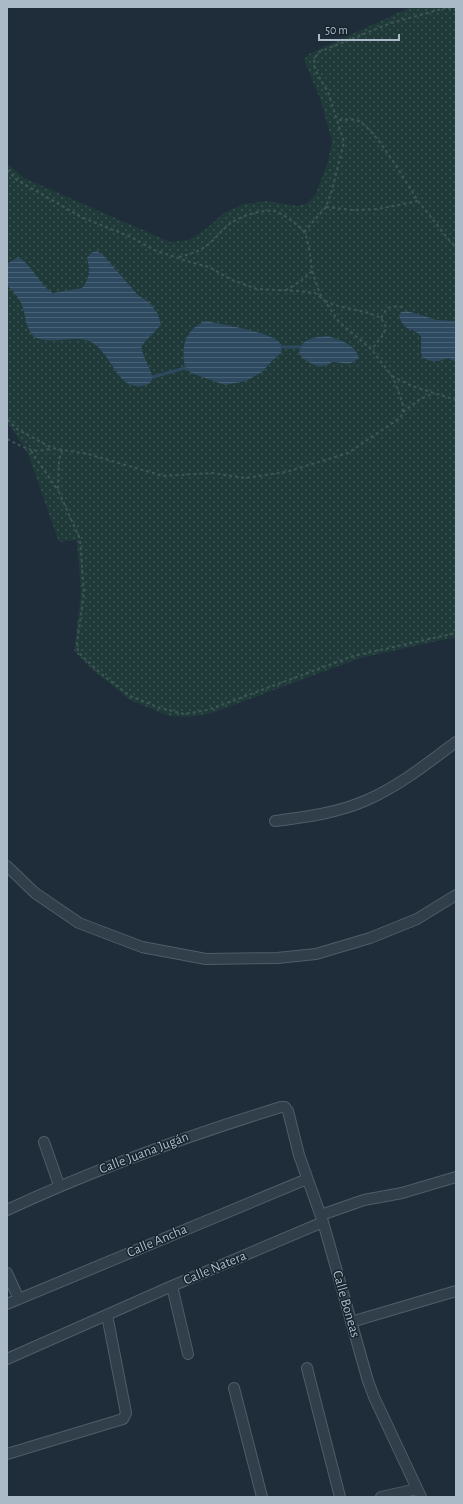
<svg xmlns="http://www.w3.org/2000/svg" width="463" height="1504" font-family="'Alegreya Sans',sans-serif">
<style>
.grass{fill:url(#grass-dots)}
.water{fill:url(#water-rules)}
.lines{fill:none;stroke-linecap:round;stroke-linejoin:round}
.stream{stroke:#2d4a60;stroke-width:3}
.minor-casing{stroke:#4f5d68;stroke-width:12}
.path{stroke:#3d5756;stroke-width:2;stroke-dasharray:3 3;stroke-linecap:butt}
.minor{stroke:#313f4a;stroke-width:10}
.labels{text-anchor:middle;dominant-baseline:central;stroke-width:3;stroke-linejoin:round;paint-order:stroke}
.street-label{font-size:14px;fill:#abbac7;stroke:#17242e}
</style>
<defs>
<pattern id="grass-dots" width="8" height="8" patternUnits="userSpaceOnUse"><rect width="8" height="8" fill="#203a3a"/><path d="M2 2h.1M6 6h.1" fill="none" stroke="#3e5455" stroke-width="1.8" stroke-linecap="round"/></pattern>
<pattern id="water-rules" width="6" height="5" patternUnits="userSpaceOnUse"><rect width="6" height="5" fill="#2d4a60"/><path d="M0 2.5h6" fill="none" stroke="#496275"/></pattern>
</defs>
<rect width="100%" height="100%" fill="#1e2d39"/>
<path class="grass" d="M411 7H456V637L360 658 212 713 189 717 169 716 130 700 92 669 74 651 81 593 77 540 59 542 28 454 12 428 7 423V163L24 178 170 242 189 240 206 229 224 213 244 204 267 201 297 206 306 204 316 194 328 162 332 141 321 101 304 60 309 54Z"/>
<path class="water" d="M96 251 102 254 138 295 150 303 158 314 161 325 143 344 141 349 153 377C151 383 148 385 142 386 116 390 111 350 89 341 75 336 61 342 46 340 42 340 38 338 34 337 26 328 26 319 23 308 20 299 14 292 7 285V264L18 257C33 265 38 284 53 293L82 288C90 278 90 270 87 258L91 253Z
M407 311 437 320 456 321V362L448 358C438 362 431 363 422 357L421 352V336C411 326 405 333 399 316L401 312Z
M205 321C221 324 269 332 279 342 283 345 282 349 281 353L272 361 262 372 246 381 225 385 191 373 185 368C181 346 184 331 205 321Z
M328 336C342 341 353 343 359 357 349 368 346 362 332 362 321 371 308 364 299 354 300 338 315 337 328 336Z"/>
<g class="lines">
<path class="stream" d="M282 347H300
M153 377 185 368"/>
<defs>
<path id="minor" d="M275 821C306 817 338 813 367 800 399 786 428 763 456 742
M7 866 35 893 79 923 142 947 206 959 277 958 316 954 370 938 417 919 456 895
M44 1142 59 1185
M7 1210C97 1168 187 1136 281 1107H285L288 1111 299 1155 323 1222 368 1381 374 1397 421 1497
M321 1215 364 1200 402 1193 456 1177
M7 1273 19 1299
M172 1286 188 1354
M7 1304 307 1179
M351 1322 456 1291
M7 1359 172 1286 323 1222
M307 1368 340 1497
M234 1388 262 1497
M7 1454 123 1419 126 1413 107 1315
M381 1497 417 1489"/>
</defs>
<use href="#minor" class="minor-casing"/>
<path class="path" d="M448 8 456 10
M7 170 17 180 81 217 131 237 154 250 190 262 209 267 232 280 257 289 298 291 315 293 324 300 339 322 371 349 392 376 397 387 403 405V412L400 418 348 453 286 472 245 478 212 473 163 476 88 454 52 448 17 429 7 419
M418 201 449 240 456 247
M326 207 353 210 378 209 418 201C407 184 373 124 356 120 350 119 343 120 337 120
M304 232 326 207 332 190 344 142 328 92 315 70 314 59 319 52 391 23 449 7
M179 257C190 254 201 251 210 243 219 235 226 224 238 219 245 215 266 209 274 211 281 212 300 226 304 232 309 240 311 262 312 271L301 281 286 290
M312 271 319 291 322 298
M325 301 334 305 369 313 381 318 386 327 383 335 372 349
M381 318C388 306 389 306 403 307
M392 376 412 386 456 400
M403 412 420 399 434 393
M7 439C24 447 33 455 52 448
M62 450 59 460 58 490 80 539 84 593 77 643 78 652 100 673 130 696 160 708 184 714 208 710 353 656 456 633
M31 451 57 489"/>
<use href="#minor" class="minor"/>
</g>
<g class="labels">
<g class="street-label">
<text transform="translate(144 1153) rotate(-21)">Calle Juana Jugán</text>
<text transform="translate(157 1241) rotate(-23)">Calle Ancha</text>
<text transform="translate(215 1268) rotate(-23)">Calle Natera</text>
<text transform="translate(346 1304) rotate(74)">Calle Boneas</text>
</g>
</g>
<rect width="463" height="1504" fill="none" stroke="#abbac7" stroke-width="16"/>
<path d="M319 34v6h80v-6" fill="none" stroke="#abbac7" stroke-width="2"/>
<text x="325" y="34" font-size="12" fill="#abbac7" stroke="#17242e" stroke-width="3" paint-order="stroke">50 m</text>
</svg>
